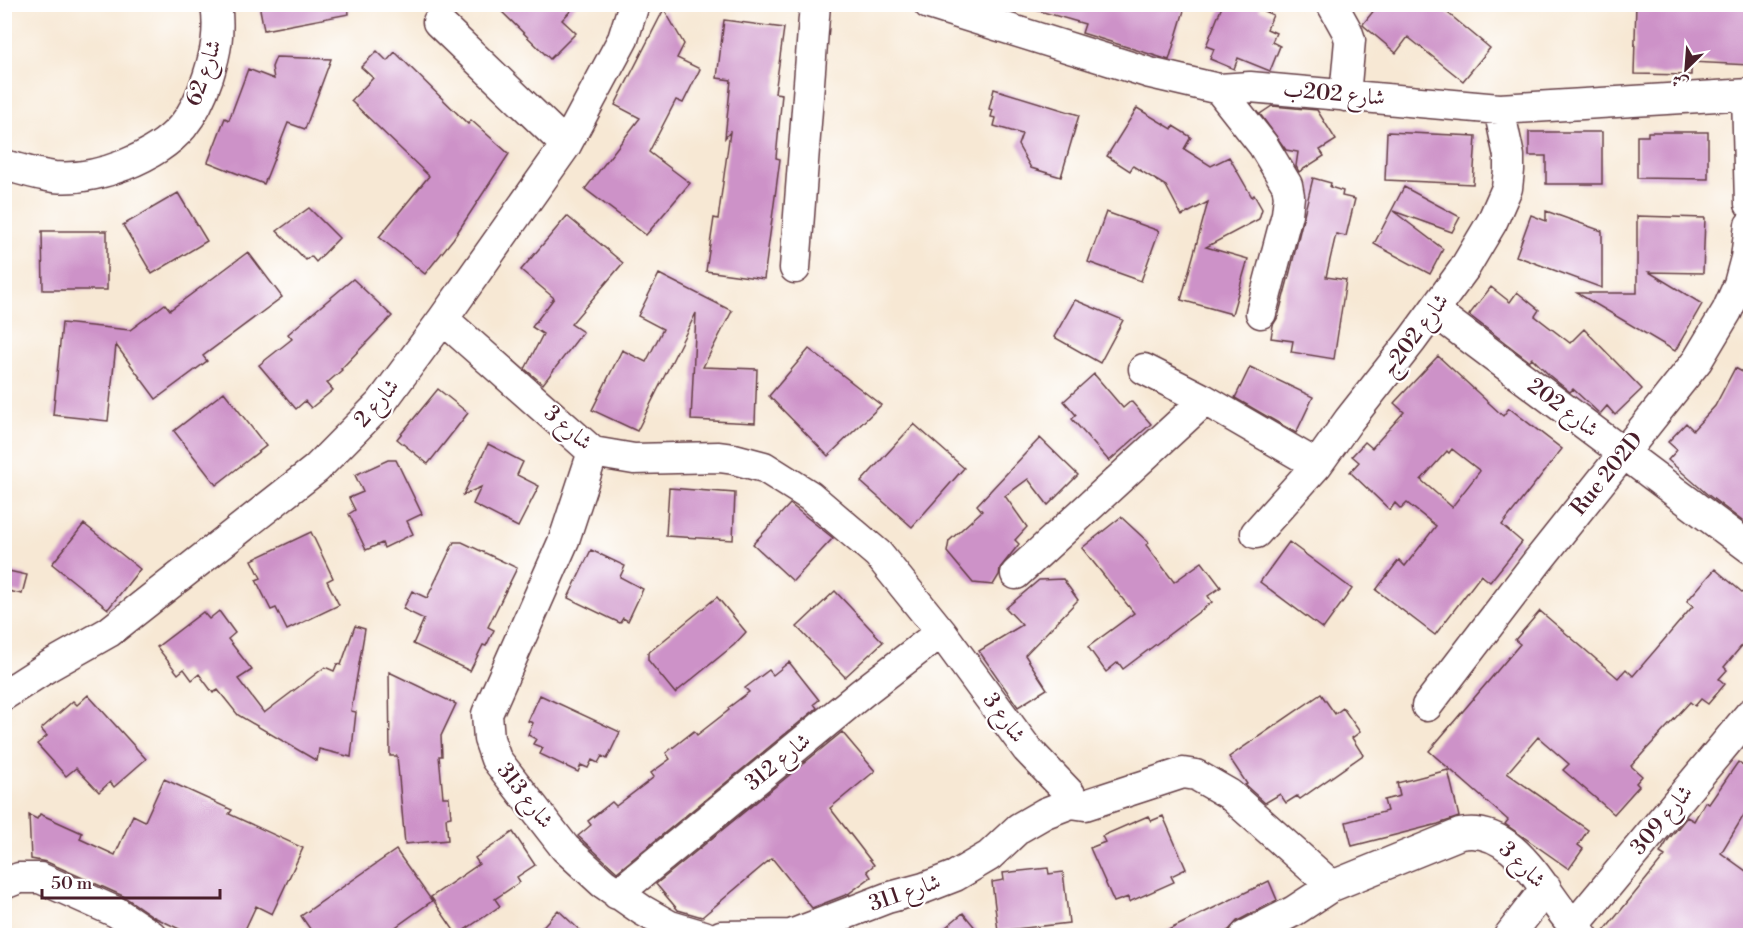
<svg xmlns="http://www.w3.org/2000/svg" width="1755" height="940" font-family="'Libre Bodoni',Amiri,serif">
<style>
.building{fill:#cd92c8;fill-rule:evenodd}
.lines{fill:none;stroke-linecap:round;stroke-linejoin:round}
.minor-casing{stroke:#643d44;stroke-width:33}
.minor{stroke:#fff;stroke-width:30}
.labels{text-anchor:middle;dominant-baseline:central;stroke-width:4.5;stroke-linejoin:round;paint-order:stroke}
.street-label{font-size:22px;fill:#4a1f2b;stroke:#fff}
</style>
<rect width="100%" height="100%" fill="#fff"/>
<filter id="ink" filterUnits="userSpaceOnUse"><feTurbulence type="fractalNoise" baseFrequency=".0167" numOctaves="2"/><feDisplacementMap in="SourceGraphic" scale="12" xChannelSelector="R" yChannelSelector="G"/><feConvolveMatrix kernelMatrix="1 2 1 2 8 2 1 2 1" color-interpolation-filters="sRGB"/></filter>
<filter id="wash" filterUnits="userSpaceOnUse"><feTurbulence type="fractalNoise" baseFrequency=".008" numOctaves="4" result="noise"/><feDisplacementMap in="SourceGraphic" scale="24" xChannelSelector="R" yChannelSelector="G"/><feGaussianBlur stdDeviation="1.35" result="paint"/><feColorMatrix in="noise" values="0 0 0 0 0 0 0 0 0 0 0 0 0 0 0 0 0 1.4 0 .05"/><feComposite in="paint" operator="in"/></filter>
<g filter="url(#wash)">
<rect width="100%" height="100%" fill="#f7e8d4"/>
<g id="blocks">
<path class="building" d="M259 4H348L349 14 264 30Z
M494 4H577L562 20 576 33 550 59Z
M1036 4H1186L1169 60 1082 33 1085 24 1036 10Z
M1223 4H1261L1259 9 1273 15 1267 29 1276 33 1272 42 1280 46 1270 71 1238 58 1234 69 1210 59 1214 49 1206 46Z
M1379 4H1437L1490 48 1463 81 1408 37 1396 53 1364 26 1363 24Z
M1636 4H1750V65L1691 62V75L1634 74Z
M664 9 684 44 677 58 700 69 683 103 676 100 649 152 690 183 646 235 585 189 640 118 615 105Z
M724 20 784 28 775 93 782 94 776 158 780 159 764 279 706 271 714 218 718 219 730 132 725 138 731 80 717 78Z
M377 51 387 61 395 52 468 124 471 120 509 154 453 239 425 274 379 237 429 176 351 101 373 78 361 67Z
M276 57 331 59 305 129 288 123 264 184 208 162 225 118 229 120 248 69 274 79 272 67Z
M994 89 1079 115 1061 177 1031 168 1018 145 1022 134 994 126 996 118 991 117 993 110 989 109Z
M1272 106 1317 110 1336 140 1320 150 1324 156 1299 172 1296 166 1298 152 1286 150 1260 114Z
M1137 108 1172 129 1173 126 1191 137 1184 149 1211 166 1229 157 1252 197 1254 195 1262 209 1259 219 1206 247 1248 259 1232 314 1181 300 1208 202 1182 216 1166 186 1133 166 1130 171 1107 156Z
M1387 132 1476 136 1473 184 1385 180Z
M1529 132H1602V184H1546V156H1529Z
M1648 132H1708V179L1637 178V136H1648Z
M1313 178 1331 183 1330 187 1343 191 1342 196 1355 199 1346 236 1336 234 1326 277 1346 280 1334 359 1291 352 1293 341 1271 338 1273 325 1278 317 1290 272Z
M1404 187 1460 217 1452 232 1393 211 1443 249 1430 274 1374 244Z
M178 193 207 241 152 274 123 225Z
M309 208 339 238 316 262 311 256 306 260 277 231Z
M1546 211 1602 231V288L1516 256 1531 215 1546 221Z
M1106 212 1159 231 1141 281 1088 262Z
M567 216 623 263 571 324 583 332 543 384 525 369 543 334 532 327 554 298 521 270Z
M1637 216 1705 218 1703 273 1649 272 1702 304 1675 351 1577 293H1637Z
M42 231H107V290H43Z
M248 252 282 297 203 356 207 361 156 399 116 345 108 421 53 415 62 323 130 330 165 304 170 310Z
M659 274 732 311 703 367 757 369 755 423 691 420 696 313 637 431 592 410 622 350 646 362 663 329 638 316Z
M353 279 392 316 341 369 342 370 327 383 333 390 311 408 305 401 296 409 259 365 292 339 288 334Z
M1491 287 1510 302 1517 292 1539 310 1535 316 1570 343 1584 329 1642 389 1615 415 1607 406 1600 414 1573 389 1570 392 1550 376 1532 358 1529 361 1469 315Z
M1075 300 1123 320 1100 363 1054 337Z
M809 349 881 405 828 456 769 396Z
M1438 356 1503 416 1509 408 1562 449 1502 525 1522 542 1490 582 1481 575 1435 635 1376 590 1399 560 1405 566 1436 526 1407 503 1401 509 1395 503 1390 510 1350 472 1359 462 1352 456 1365 442 1372 448 1404 412 1394 403ZM1452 449 1480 471 1452 507 1421 480 1447 451 1449 453Z
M1250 367 1313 397 1296 433 1235 398Z
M1735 368 1750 376V527L1707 494 1668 460 1677 450 1668 442 1686 423 1693 430 1715 406Z
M1094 374 1123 408 1131 401 1151 424 1109 461 1072 419 1076 415 1064 401Z
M438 389 468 413 428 464 397 439Z
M224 392 266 446 216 485 174 431Z
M914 424 964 468 912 527 861 482Z
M1040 438 1078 475 1048 505 1028 479 1005 496 1027 527 1015 540 1019 544 1000 568 999 575 993 585 973 583 947 552 949 541 982 511 977 505Z
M488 444 523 462 517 475 539 486 518 527 473 504 481 487 463 495Z
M388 460H396L422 514 407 521 413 534 384 548 382 543 366 550 349 514 355 510 349 498 363 492 355 475Z
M669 488 735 493 733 540 666 536Z
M790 504 833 538 793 581 753 544Z
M1121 517 1149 543 1146 545 1174 582 1202 562 1221 587 1208 596 1212 602 1123 669 1118 662 1106 672 1088 647 1134 613 1082 548Z
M84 524 140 569 108 609 52 564Z
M311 532 333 578 327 581 339 605 287 630 276 608 271 610 256 580 261 578 252 560Z
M454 542H462L517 568 488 627 494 630 486 646 483 645 470 671 413 644 424 619 403 609 412 591 427 598Z
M1289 542 1352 589 1323 629 1260 582Z
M591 550 625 566 620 577 643 589 628 621 623 618 620 623 568 598Z
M1715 569 1750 599V636L1724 667 1727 670 1719 679 1725 684 1708 704 1701 699 1695 706 1690 702 1631 766 1642 776 1636 783 1639 786 1614 814 1563 770 1569 764 1538 737 1507 773 1588 830 1578 845 1583 849 1569 869 1505 824 1508 820 1429 751 1520 644 1515 640 1540 611 1618 678 1626 669 1633 676 1693 606 1687 601Z
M4 570 27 575 22 594 4 590Z
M1063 579 1078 600 1025 655 1047 689 1018 707 979 651 1022 625 1006 608 1039 580Z
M835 591 883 642 845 677 797 627Z
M717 597 746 632 734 645 675 693 648 660V653Z
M219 611 235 633 228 639 252 670 238 679 264 713 325 667 334 671 337 664 341 665 355 626 365 629 351 711 356 712 351 757 319 749 317 761 238 715 218 690 213 693 199 674 192 680 184 669 178 674 157 647 203 612 209 619Z
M789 662 819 700 814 704 817 708 617 872 578 836 591 825 588 821 612 802 616 806 654 777 651 773 670 759 666 753 694 731 697 735 729 710 728 708 749 692 745 688 769 670 773 675Z
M389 672 456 704 441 736 442 756H439L443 797H449L451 817 446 818 448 840 405 844 397 756H390Z
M1321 694 1335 714 1343 708 1360 732 1352 738 1363 755 1300 799 1297 796 1286 803 1280 794 1265 803 1245 785 1247 784 1229 757Z
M88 695 146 759 114 787 110 782 99 792 76 768 66 776 37 744 47 736 41 729 73 701 77 705Z
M540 695 620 732 607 759 602 756 598 763 592 760 588 768 581 765 578 772 540 754 543 748 533 744 536 739 528 735 533 723 528 721Z
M842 732 875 771 830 808 874 865 867 871 871 877 848 894 812 908 772 858 702 917 678 910 656 884Z
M1738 762 1750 771V805L1721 853 1750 874V936H1600L1665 856 1660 853 1668 840 1687 817 1694 821 1705 802 1709 804Z
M1448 770 1459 817 1438 824 1352 846 1346 822 1387 811 1384 800 1400 796 1397 783Z
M164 779 232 810 229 814 303 848 272 914 256 906 242 936H194L154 917 123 896 47 862 31 859 29 815 37 819 40 814 82 833 80 839 115 855 133 815 145 821Z
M1148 816 1151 821 1163 816 1186 869 1171 876 1174 882 1129 902 1128 897 1114 902 1090 848 1105 842 1102 836Z
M513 832 535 865 517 877 520 882 495 899 500 906 457 935 431 897 479 864 475 858Z
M396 850 432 901 383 936H315L301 916Z
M1048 868 1049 874 1063 872 1069 923 998 931 992 882 1004 880 1003 873Z
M1269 881 1277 900 1237 921 1229 930 1218 936H1156Z
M558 910 586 936H534Z
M963 913 982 936H935Z"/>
</g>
</g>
<g filter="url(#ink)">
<use href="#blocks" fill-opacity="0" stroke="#643d44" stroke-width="1.5"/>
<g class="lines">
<defs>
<path id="minor" d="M929 4 1150 73 1219 89 1250 87 1499 109 1750 94
M1332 4 1347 31 1350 40 1345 96
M438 22 566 145
M1219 89 1263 145 1287 185 1289 196 1287 214 1261 313
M1747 94 1750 204
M4 165C20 169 37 175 54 177 96 181 156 158 183 126 195 111 202 95 208 77 216 52 220 31 216 4
M795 268 815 4
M1434 311 1750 548
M443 319 593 452 634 459 719 457 734 459 764 467 810 496 878 554 941 632 1027 749 1070 794 1071 803
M1144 369 1205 400 1317 465
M593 452 564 540 487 714 489 739 496 759 565 848 603 883 642 910 670 926 704 936
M1256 533 1317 465 1349 420 1412 340 1464 269 1492 222 1507 188 1509 170V156L1499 109
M1016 574 1205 400
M4 695 49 666 109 632 316 469 381 403 443 319 566 145 623 39 634 4
M1427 706 1537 562 1697 361 1727 311 1739 284 1746 258 1750 225
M1071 803 1085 805 1183 773 1196 775 1229 794 1332 886 1460 834C1519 822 1547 904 1583 936
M4 884 19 878H40L116 912 152 936
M617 894 862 693 941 632
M1573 927 1750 714
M721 936 791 935 887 898 924 888 955 876 989 856 1019 828 1045 813 1071 803
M1245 936 1294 911 1332 886
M1509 936 1546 888"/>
</defs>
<use href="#minor" class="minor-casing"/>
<use href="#minor" class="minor"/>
</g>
</g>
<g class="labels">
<g class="street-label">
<text transform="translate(204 73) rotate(-71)">شارع 62</text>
<text transform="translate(1334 94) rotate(5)">شارع 202ب</text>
<text transform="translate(1415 335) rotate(-53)">شارع 202ج</text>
<text transform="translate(377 403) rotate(-49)">شارع 2</text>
<text transform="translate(1563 408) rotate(37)">شارع 202</text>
<text transform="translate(568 428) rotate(41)">شارع 3</text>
<text transform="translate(1607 474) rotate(-51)">Rue 202D</text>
<text transform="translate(1004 718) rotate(54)">شارع 3</text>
<text transform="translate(778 762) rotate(-39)">شارع 312</text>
<text transform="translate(525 796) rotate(52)">شارع 313</text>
<text transform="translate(1662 820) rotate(-50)">شارع 309</text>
<text transform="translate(1522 865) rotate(45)">شارع 3</text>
<text transform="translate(905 893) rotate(-19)">شارع 311</text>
</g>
</g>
<rect width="1755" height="940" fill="none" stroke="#fff" stroke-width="24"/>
<g transform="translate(1686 69) rotate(205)" stroke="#ffffff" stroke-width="4.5" paint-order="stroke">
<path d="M0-4.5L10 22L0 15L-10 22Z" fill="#4a1f2b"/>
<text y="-9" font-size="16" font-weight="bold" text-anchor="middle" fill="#4a1f2b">ش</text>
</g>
<path d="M42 889v9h178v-9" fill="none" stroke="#4a1f2b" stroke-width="3"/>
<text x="51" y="889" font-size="18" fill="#4a1f2b" stroke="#ffffff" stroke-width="4.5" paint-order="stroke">50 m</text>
</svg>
